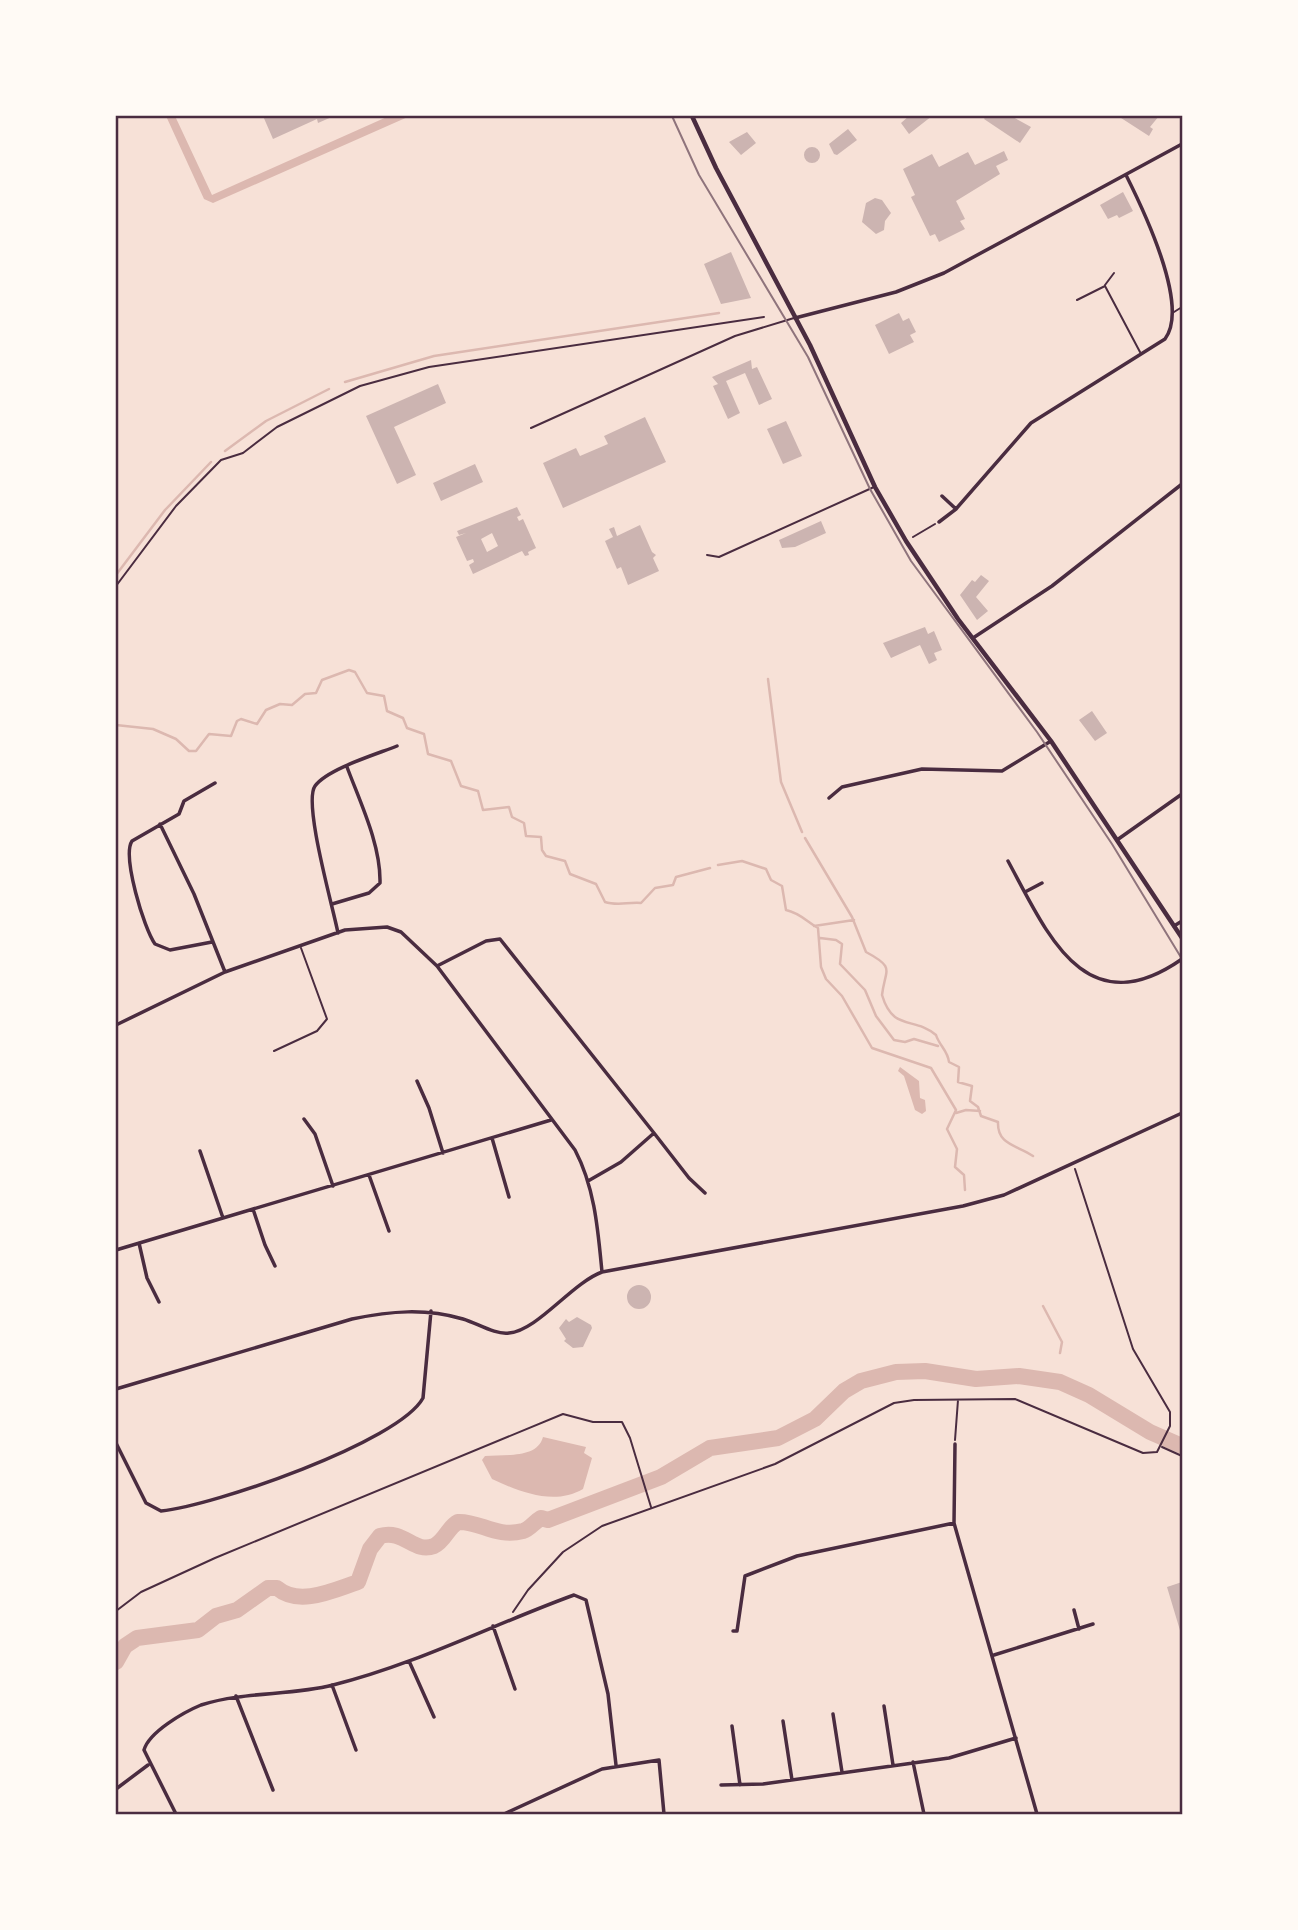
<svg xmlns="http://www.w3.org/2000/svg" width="1298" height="1930" font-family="Raleway,sans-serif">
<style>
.water{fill:#dcb8b0}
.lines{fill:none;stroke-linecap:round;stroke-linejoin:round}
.stream{stroke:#dcb8b0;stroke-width:2.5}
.river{stroke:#dcb8b0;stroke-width:16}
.building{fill:#ccb4b1;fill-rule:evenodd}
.path{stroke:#4a2c40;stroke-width:2}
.service{stroke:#4a2c40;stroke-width:2}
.minor{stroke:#4a2c40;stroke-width:3.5}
.tertiary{stroke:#4a2c40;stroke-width:4.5}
.tram{stroke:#8f747c;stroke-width:2}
.neatline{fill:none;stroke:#4a2c40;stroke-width:2.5}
</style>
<rect width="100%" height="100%" fill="#f7e1d7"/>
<path class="water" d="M166 116H175L212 195 389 116H410L213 203 204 199Z
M900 1067 919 1081 920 1098 925 1100 926 1111 922 1114 915 1110 904 1076 898 1071Z
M543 1437 586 1447 584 1453 592 1458 583 1489C554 1506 520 1492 492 1479L482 1460 485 1456C505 1454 537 1459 543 1437Z"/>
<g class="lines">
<path class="stream" d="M345 382 434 356 719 313
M225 451 266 421 329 389
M116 575 165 510 211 462
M768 679 781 782 802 832
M116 725 153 729 176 739 189 751H196L209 734 231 736 237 721 241 719 257 724 266 710 280 704 292 705 305 694 316 693 322 680 349 670 355 672 367 693 384 696 387 711 403 718 407 728 424 734 428 754 451 761 461 786 478 791 483 810 509 807 512 817 524 823 526 836 541 837 542 850 546 856 565 861 570 874 596 884 605 902C617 906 628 902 641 903L655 888 673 885 676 877 710 868
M805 838 852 917 866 952C896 968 885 969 882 995 893 1032 914 1016 936 1035 939 1045 948 1051 949 1062L959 1067 958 1082 972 1086 970 1101 978 1107 981 1116 998 1122C997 1145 1017 1145 1033 1156
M718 865 742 861 766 869 771 880 782 886 786 910C800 913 806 921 818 928L821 967 826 979 842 996 872 1048 931 1068 956 1110 947 1129 957 1149 955 1167 964 1175 965 1190
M814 926 854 920
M820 938 836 940 842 944 840 964 865 990 876 1016 894 1040 905 1042 914 1039 938 1046
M956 1113 966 1110 980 1111
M1043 1306 1062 1342 1060 1353
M1054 1381 1055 1377"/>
<path class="river" d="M116 1662 125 1646 137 1638 198 1630 216 1616 237 1610 268 1588H277C299 1607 334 1590 358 1582L370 1549 380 1536C404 1529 414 1554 434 1546 445 1541 448 1527 458 1522 480 1521 496 1538 523 1531 530 1529 534 1522 541 1518L548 1520 661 1477 710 1448 778 1438 815 1419 844 1391 861 1381 896 1372 925 1371 976 1379 1019 1376 1060 1382 1089 1395 1150 1432 1182 1446"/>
</g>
<path class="building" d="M263 116H334L318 123 317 119 273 139Z
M909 116H932L909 134 901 123Z
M986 116H1011L1031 127 1020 143 984 119Z
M1118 116H1159L1150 127 1153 129 1149 136Z
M848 129 857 140 837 155 834 154 829 144Z
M747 132 756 143 741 155 729 142Z
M804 155a8 8 0 1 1 16 0a8 8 0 1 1-16 0Z
M1004 151 1008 160 996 166 1000 174 956 201 965 219 960 221 965 229 939 242 935 234 930 236 911 197 915 195 903 169 932 154 939 167 968 152 975 165Z
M1123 192 1133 211 1119 218 1117 215 1108 219 1100 205Z
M875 198 882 200 891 213 885 221 884 230 876 234 862 222 866 203Z
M731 252 751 298 721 304 704 264Z
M899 313 903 321 909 318 916 332 910 335 914 342 889 354 875 325Z
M751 360 752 369 757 367 772 399 759 405 745 373 726 381 740 413 728 419 713 386 718 384 712 377Z
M438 384 446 403 394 427 416 475 397 484 366 416Z
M645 417 666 462 563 508 543 463 576 448 580 456 608 444 604 436Z
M786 421 802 456 783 464 767 429Z
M475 464 483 482 441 501 433 483Z
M517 507 521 515 517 517 519 521 523 519 536 548 528 552 529 555 525 556 522 551 473 574 469 565 474 562 473 559 467 561 456 537 466 533 459 535 457 531ZM492 533 498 546 487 552 481 539Z
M821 521 826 533 795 547 782 548 779 540Z
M640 525 652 552 656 555 653 558 659 571 628 585 621 567 617 569 605 541 613 537 609 529 614 527 617 536Z
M981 575 989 581 976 597 988 611 977 620 960 595 972 580 975 582Z
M925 627 928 634 934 631 942 650 934 653 937 660 929 664 920 645 891 658 883 643Z
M1092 711 1107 733 1095 741 1079 720Z
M627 1297a12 12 0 1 1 24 0a12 12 0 1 1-24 0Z
M577 1317 591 1325 592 1328 583 1347 573 1348 564 1341 566 1339 559 1328 566 1319 569 1322Z
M1182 1582V1637L1167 1587Z"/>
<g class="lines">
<path class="path" d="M913 537 935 524
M116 586 176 506 221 460 243 453 277 427 360 386 429 367 764 317
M955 1440 958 1400
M1162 1447 1182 1456
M116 1611 141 1592 215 1558 563 1414 593 1422H622L630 1438 651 1507
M513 1612 528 1590 563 1552 602 1526 775 1464 894 1403 914 1400 1015 1399 1143 1453 1157 1452 1170 1426V1412L1133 1349 1075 1169"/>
<path class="service" d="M1105 285 1114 273
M1077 300 1105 286 1140 352
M1174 312 1182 307
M531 428 735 336 794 318
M707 555 719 557 874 487
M274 1051 317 1031 327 1019 301 948"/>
<path class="minor" d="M795 318 896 292 944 273 1182 144
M942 496 956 509
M939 522 956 509 1031 423 1165 339C1190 306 1143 209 1126 175
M973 638 1052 586 1182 484
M829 798 842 787 922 769 1002 771 1051 741
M160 824 194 894 225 972
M1117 840 1182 794
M1008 861C1047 933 1085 1027 1182 959
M1025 892 1042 883
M332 904 369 893 380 883C381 845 360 802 347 767
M1174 926 1182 921
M338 933C333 907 303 803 315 786 327 769 377 754 397 746
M212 942 170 950 155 944C144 929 122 856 132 841L179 814 184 801 215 783
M437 966 486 941 500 939 654 1133 621 1162 588 1181
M116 1025 225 972 345 930 387 927 401 932 437 966 575 1150C595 1188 598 1231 602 1272
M417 1081 429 1108 443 1153
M304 1119 315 1134 333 1186
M654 1133 689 1178 705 1193
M492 1138 509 1197
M200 1151 223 1218
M369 1175 389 1231
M253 1209 265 1245 275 1266
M139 1243 147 1278 159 1302
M116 1250 551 1120
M116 1389 352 1319C391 1311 425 1308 463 1319 477 1323 495 1335 509 1333 537 1331 572 1283 602 1272L963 1206 1004 1195 1182 1113
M116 1443 146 1503 161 1511C213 1506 399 1442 423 1398L431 1311
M955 1444 954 1523 1037 1814
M1074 1610 1079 1629
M493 1626 515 1689
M733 1631H737L745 1576 797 1556 954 1523
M994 1655 1093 1624
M409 1661 434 1717
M332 1685 356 1750
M236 1696 273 1790
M884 1706 893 1765
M833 1714 842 1772
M783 1721 792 1780
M732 1726 740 1785
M913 1762 924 1814
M721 1785 763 1784 949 1758 1016 1738
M116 1789 148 1765
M176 1814 144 1750C149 1732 184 1712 201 1705 245 1691 290 1696 333 1685 417 1664 494 1624 574 1595L586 1600 608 1694 616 1765
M504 1814 602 1769 659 1760 664 1814"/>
<path class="tertiary" d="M692 116 716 168 810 345 875 487 906 541 958 619 1051 741 1182 938"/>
<path class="tram" d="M672 116 699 175 808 357 870 489 911 561 1037 732 1112 844 1182 959"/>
</g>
<rect width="1298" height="1930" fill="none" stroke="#fffaf5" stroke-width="234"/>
<rect x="117" y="117" width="1064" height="1696" class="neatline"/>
</svg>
